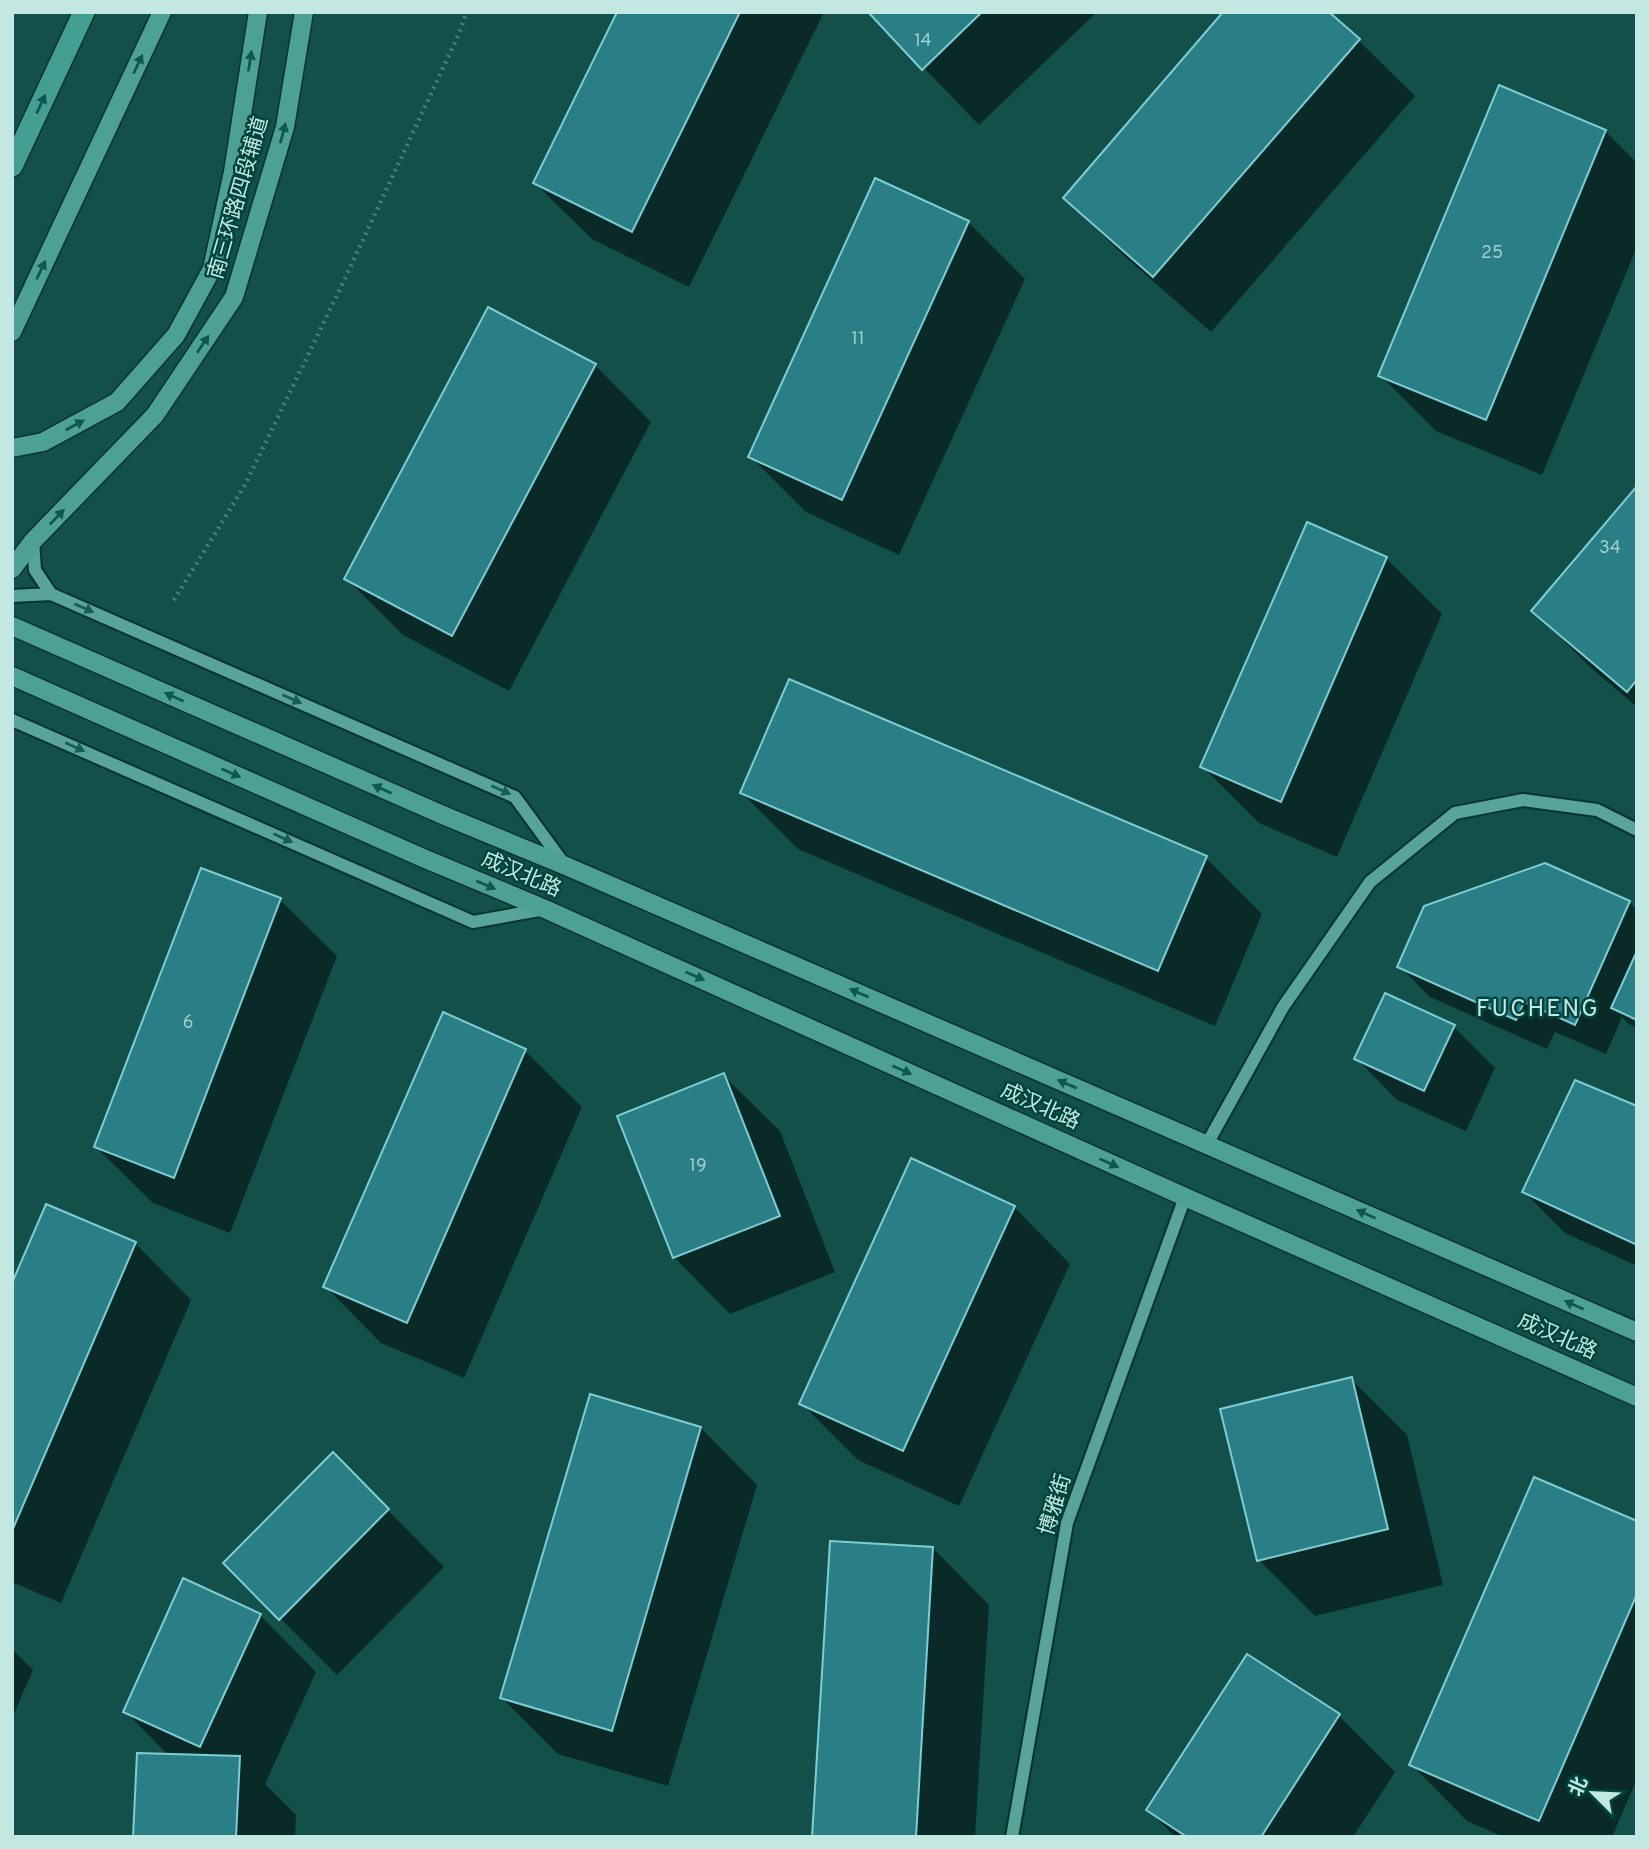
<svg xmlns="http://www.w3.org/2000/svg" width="1649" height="1849" font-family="Overpass,'Noto Sans SC',sans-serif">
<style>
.shadow{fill:#0007}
.building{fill:#2a7f86;stroke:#7eccd4;stroke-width:2}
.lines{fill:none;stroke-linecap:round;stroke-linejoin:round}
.minor-casing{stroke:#08332e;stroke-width:16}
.major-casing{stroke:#08332e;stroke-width:21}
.highway-casing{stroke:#08332e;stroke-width:24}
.path{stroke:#4b817a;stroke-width:4.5;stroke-dasharray:2 5;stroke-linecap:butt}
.minor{stroke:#58a498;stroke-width:12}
.major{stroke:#4ca194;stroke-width:18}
.highway{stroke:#449f92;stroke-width:21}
.oneway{fill:#10574f}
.oneway2{fill:#0e574f}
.oneway3{fill:#175d54}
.labels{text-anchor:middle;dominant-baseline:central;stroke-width:5;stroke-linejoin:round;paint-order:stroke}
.number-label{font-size:18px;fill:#9dceca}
.street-label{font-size:21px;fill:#c3e8e1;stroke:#01453e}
.quarter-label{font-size:24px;letter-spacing:2px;fill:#c3e8e1;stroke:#01453e}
</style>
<rect width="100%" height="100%" fill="#125049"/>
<path class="shadow" d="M619 12H824L689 287 592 239 535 183Z
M870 12H1097L979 125Z
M1358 40 1415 96 1211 332 1122 254 1065 198Z
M1605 131 1637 163V247L1542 475 1436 431 1380 375Z
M968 222 1025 279 899 555 806 512 750 456Z
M595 365 651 422 509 691 403 635 346 578Z
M1637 489V707L1590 667 1534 611Z
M1386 558 1442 614 1337 857 1259 823 1203 767Z
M742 793 1206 858 1262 914 1215 1026 798 849Z
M280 900 337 956 230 1233 153 1203 96 1147Z
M1629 902 1637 910V1018L1630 1015V1019L1637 1022V1028L1629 1024 1622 1017 1606 1054 1555 1032 1547 1049 1430 997 1399 966Z
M443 1015 525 1051 582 1107 464 1378 381 1343 325 1286Z
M1454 1027 1495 1068 1466 1131 1397 1100 1356 1058Z
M723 1075 780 1131 835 1272 730 1314 674 1257Z
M1637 1108V1266L1565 1233 1524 1192Z
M1014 1207 1070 1264 959 1506 858 1460 802 1404Z
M135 1243 191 1300 61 1603 12 1582V1288Z
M1351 1379 1407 1435 1443 1585 1315 1616 1259 1560Z
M701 1428 757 1485 668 1786 558 1754 502 1698Z
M333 1455 444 1567 337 1675 225 1563Z
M1637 1523V1779L1612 1837H1504L1467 1821 1411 1764Z
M933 1548 989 1605 975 1837H814Z
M260 1615 316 1672 265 1784 296 1815 295 1837H135L169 1756 125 1711Z
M12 1649 33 1670 12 1718Z
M1339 1716 1395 1772 1353 1837H1175L1149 1810Z"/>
<path class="building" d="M617 12H740L632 232 533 183Z
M868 12H982L922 70Z
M1223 12H1329L1360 39 1153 277 1063 198Z
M1499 85 1606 130 1486 420 1378 376Z
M875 178 969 221 842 500 748 457Z
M488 307 596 364 452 636 344 579Z
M1637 486V680L1627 692 1531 611Z
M1307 522 1387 557 1281 802 1200 767Z
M789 679 1207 856 1158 971 740 793Z
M1545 863 1630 901 1575 1025 1524 1002 1516 1020 1397 967 1424 906Z
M201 868 281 898 174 1178 94 1147Z
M1637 951V1020L1611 1008Z
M1385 993 1455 1025 1424 1091 1354 1059Z
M443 1012 526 1049 407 1323 323 1287Z
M724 1073 780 1216 673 1258 617 1116Z
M1575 1080 1637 1106V1245L1522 1192Z
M911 1158 1015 1206 903 1451 799 1404Z
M46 1204 136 1242 12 1531V1283Z
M1352 1377 1388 1529 1257 1561 1220 1409Z
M590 1394 701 1427 612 1731 500 1698Z
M333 1452 389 1509 279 1620 223 1563Z
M1534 1477 1637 1521V1594L1539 1821 1409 1765Z
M830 1541 933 1547 916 1837H812Z
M183 1578 261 1614 200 1747 123 1712Z
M1247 1654 1340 1714 1261 1837H1187L1146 1810Z
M137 1753 240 1756 236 1837H133Z"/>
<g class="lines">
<defs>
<path id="minor" d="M33 541 35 570 51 594 515 797 564 864
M12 596 51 594
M12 720 473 922 545 909
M1207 1144 1283 1007 1370 882 1455 813 1523 800 1597 810 1637 830
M1012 1837 1067 1523 1185 1197"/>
<path id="major" d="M12 332 162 12
M12 448 43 442 117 402 176 335 212 269 233 172 258 12
M12 569 33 541 155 415 234 297 285 127 304 12
M12 626 445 816 566 866 1637 1332
M12 676 423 858 545 909 1185 1197 1637 1397"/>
<path id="highway" d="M12 166 84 12"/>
</defs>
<use href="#minor" class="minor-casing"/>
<use href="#major" class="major-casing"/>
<use href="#highway" class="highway-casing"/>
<path class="path" d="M174 600 245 485 340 289 457 38 467 12"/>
<use href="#minor" class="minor"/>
<use href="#major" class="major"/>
<use href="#highway" class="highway"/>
</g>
<defs><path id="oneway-solid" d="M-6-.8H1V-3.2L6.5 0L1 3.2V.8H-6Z" transform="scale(1.75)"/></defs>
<g class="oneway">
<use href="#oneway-solid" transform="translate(250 61) rotate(-81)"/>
<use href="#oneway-solid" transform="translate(138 64) rotate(-65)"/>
<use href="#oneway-solid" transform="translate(283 133) rotate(-75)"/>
<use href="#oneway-solid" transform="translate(41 270) rotate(-65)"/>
<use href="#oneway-solid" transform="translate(203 344) rotate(-56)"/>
<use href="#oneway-solid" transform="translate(75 425) rotate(-28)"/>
<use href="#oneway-solid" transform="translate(57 517) rotate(-46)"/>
<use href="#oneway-solid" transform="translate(174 697) rotate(-156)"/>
<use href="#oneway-solid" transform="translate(231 773) rotate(24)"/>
<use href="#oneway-solid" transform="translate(382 789) rotate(-156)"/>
<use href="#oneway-solid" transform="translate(486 885) rotate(23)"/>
<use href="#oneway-solid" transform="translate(695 976) rotate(24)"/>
<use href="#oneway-solid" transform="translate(859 993) rotate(-157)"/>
<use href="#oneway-solid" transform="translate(902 1070) rotate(24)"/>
<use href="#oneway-solid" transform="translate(1067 1084) rotate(-157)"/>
<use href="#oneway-solid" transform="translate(1109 1163) rotate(24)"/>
<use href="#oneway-solid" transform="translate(1366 1214) rotate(-156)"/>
<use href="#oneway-solid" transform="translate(1574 1305) rotate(-156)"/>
</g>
<use class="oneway2" href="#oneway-solid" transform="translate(41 104) rotate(-65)"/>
<g class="oneway3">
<use href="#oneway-solid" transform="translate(84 608) rotate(24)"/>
<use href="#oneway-solid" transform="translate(292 699) rotate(24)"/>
<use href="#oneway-solid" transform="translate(75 747) rotate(24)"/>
<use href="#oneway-solid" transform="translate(501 790) rotate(24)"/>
<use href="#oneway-solid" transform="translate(283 838) rotate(24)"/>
</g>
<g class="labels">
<g class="number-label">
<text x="923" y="41">14</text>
<text x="1492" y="253">25</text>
<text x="858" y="339">11</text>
<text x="1610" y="548">34</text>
<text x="188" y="1023">6</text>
<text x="698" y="1166">19</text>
</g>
<g class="street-label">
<text transform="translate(239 198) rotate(-74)">南三环路四段辅道</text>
<text transform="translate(521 875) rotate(23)">成汉北路</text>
<text transform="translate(1040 1107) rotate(24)">成汉北路</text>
<text transform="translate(1557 1337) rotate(24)">成汉北路</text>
<text transform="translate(1056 1505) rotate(-73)">博雅街</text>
</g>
<g class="quarter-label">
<text x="1538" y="1010">FUCHENG</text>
</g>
</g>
<rect width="1649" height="1849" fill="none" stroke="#c3e8e1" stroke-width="28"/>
<g transform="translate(1593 1793) rotate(294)" stroke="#01453e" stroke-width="5" paint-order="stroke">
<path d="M0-5L12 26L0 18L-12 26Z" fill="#c3e8e1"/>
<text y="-10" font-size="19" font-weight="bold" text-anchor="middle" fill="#c3e8e1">北</text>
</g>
</svg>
